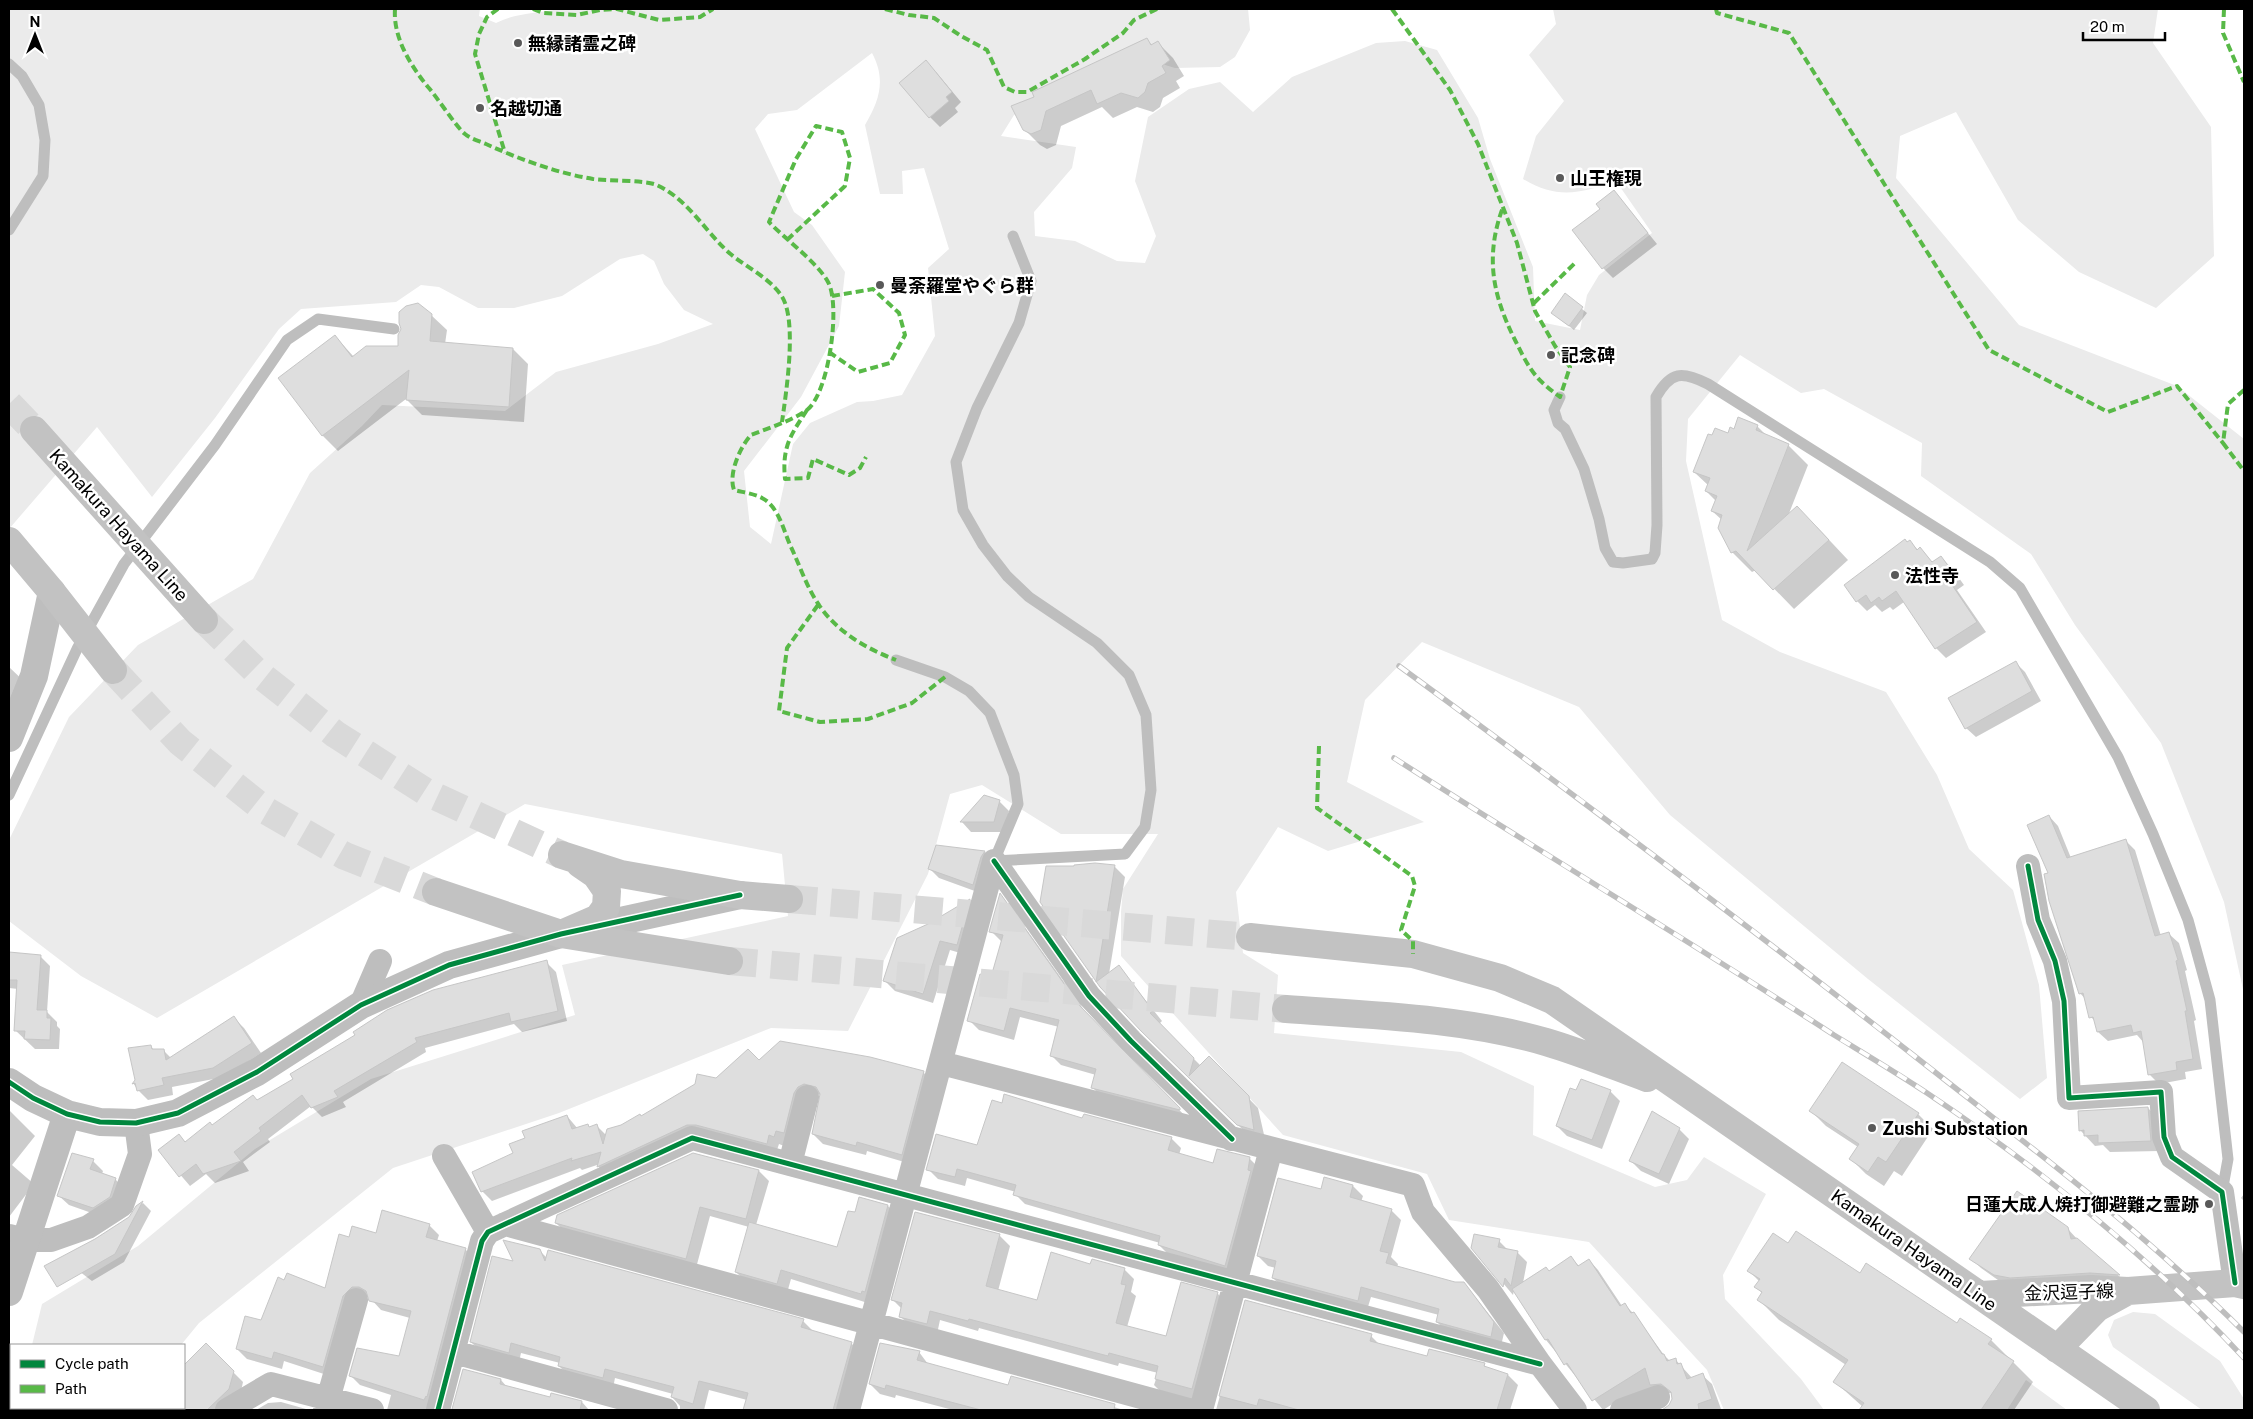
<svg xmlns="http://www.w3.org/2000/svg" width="2253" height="1419" font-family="'Public Sans','Noto Sans JP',sans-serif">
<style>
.green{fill:#ebebeb;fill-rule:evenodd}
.shadow{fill:#0003}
.building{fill:#dedede;stroke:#c6c6c6}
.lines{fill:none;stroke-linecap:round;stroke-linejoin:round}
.secondary-tunnel{stroke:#d9d9d9;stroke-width:28;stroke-dasharray:28 14;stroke-linecap:butt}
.service{stroke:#bebebe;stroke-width:11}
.minor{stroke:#bebebe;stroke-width:24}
.tertiary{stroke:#bebebe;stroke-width:28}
.secondary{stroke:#c2c2c2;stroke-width:28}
.rail-casing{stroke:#bebebe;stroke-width:5.5}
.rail{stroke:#fff;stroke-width:4;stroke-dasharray:11;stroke-linecap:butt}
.quiet{stroke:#58b947;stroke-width:4;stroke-dasharray:8 4;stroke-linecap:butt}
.cycleway-casing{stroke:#fff;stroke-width:8}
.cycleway{stroke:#00873e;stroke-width:5}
.poi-dot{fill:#595959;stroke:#fff;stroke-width:2}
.labels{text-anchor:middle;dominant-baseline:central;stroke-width:5;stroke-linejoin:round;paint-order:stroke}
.poi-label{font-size:18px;font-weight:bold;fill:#000;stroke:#fff;text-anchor:start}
.street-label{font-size:18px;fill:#000;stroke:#fff}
</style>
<rect width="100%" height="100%" fill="#fff"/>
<path class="green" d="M9 9H480L479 16 496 23C515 13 539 13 560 9H1248L1250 30 1235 57 1220 67 1175 68 1146 59 1047 96 1014 115 1001 136 1076 147 1072 168 1034 212 1035 236 1075 241 1117 261 1145 263 1156 236 1135 181 1148 117 1189 89 1220 82 1253 112 1292 77 1376 43 1405 41 1437 50 1478 118 1490 159 1533 267 1535 321 1580 330 1587 295 1599 275 1652 233 1616 181C1581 193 1558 200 1523 179L1536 136 1564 101 1529 55 1556 24 1553 9H2158L2153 43 2211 127 2214 256 2156 308 2079 272 2018 220 1956 112 1900 136 1896 178 2019 325 2177 386 2244 439V994L2224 902 2161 743 2075 625 2031 554 1921 476 1922 443 1824 389 1801 393 1740 355 1688 419 1686 461 1722 620 1780 652 1886 692 1937 775 1969 849 2013 890 2039 985 2047 1078 2020 1099 1868 979 1670 815 1579 707 1422 642 1365 700 1347 782 1424 822 1328 851 1278 827 1236 892 1243 953 1278 975 1274 1033 1461 1052 1534 1086 1533 1135 1655 1187 1687 1180 1704 1157 1766 1194 1723 1275 1725 1299 1801 1379 1824 1410H1724L1707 1370 1589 1242 1449 1220 1427 1174 1283 1135 1121 956V912L1123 889 1158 834H1061L982 785 950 794 928 874 848 1031 771 1028 559 1113 393 1168 199 1323 181 1345H32L42 1304 138 1246 255 1149 371 1079 575 1015 562 965 788 916 782 854 525 804 157 1018 81 976 9 921V840L69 717 138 645 253 579 310 473 362 426 382 405 505 411 556 372 658 344 713 324 684 310 664 284 654 261 643 254 620 259 562 296 514 308H478L439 287 421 285 396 302 301 309 279 329 215 418 152 497 97 427 9 529ZM872 53C886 79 880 100 865 125L880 194H903L902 171 924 168 949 249 928 268 935 336 902 395 873 401 857 402 810 423 793 444 771 544 750 527 744 471 801 397 839 326 845 272 812 225 794 212 755 129 768 114 797 110Z
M2133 1312 2155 1314 2220 1361 2244 1399 2243 1410H2202L2113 1347 2108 1335 2114 1320Z
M2026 1380 2067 1410H2007Z
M19 1408H131L129 1410H19Z"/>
<path class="shadow" d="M1147 40 1153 46 1158 43 1173 58 1184 76 1176 81 1180 88 1163 98 1160 107 1153 112 1137 107 1113 118 1102 107 1061 126 1056 145 1047 149 1040 145 1024 129 1036 98Z
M936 72 961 102 955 108 958 112 940 127 930 117Z
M1614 191 1657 244 1613 278 1603 268 1602 209Z
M1565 295 1587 313 1574 330 1557 317Z
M431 315 447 330 445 344 513 349 528 364 524 422 422 415 406 399 338 451 323 436 279 378 335 336 354 357 399 348Z
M1757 426 1767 436 1788 445 1808 465 1788 516 1817 527 1848 560 1794 609 1756 570 1752 572 1732 552 1722 520 1712 511 1716 501 1706 491 1709 486 1694 472 1734 430Z
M1910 542 1918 550 1920 548 1933 563 1941 558 1951 567 1964 585 1957 590 1986 632 1946 658 1936 648 1904 602 1893 610 1890 607 1882 612 1875 605 1867 611 1857 601Z
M2016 663 2025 672 2041 701 1976 737 1966 728Z
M9 667 28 685 9 744Z
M984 796 999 801 1009 811 1004 832H971L962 822Z
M2049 816 2058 826 2071 858 2125 840 2135 850 2161 936 2169 934 2179 943 2187 970 2185 971 2196 1020 2194 1021 2202 1069 2185 1072 2186 1079 2159 1084 2149 1074 2144 1043 2137 1035 2108 1041 2098 1032 2096 1022 2091 1017 2086 1000 2080 993 2050 874Z
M937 846 985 852 994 862 983 894 939 878 929 868Z
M1115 867 1125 877 1109 974 1119 967 1162 1021 1159 1024 1201 1066 1209 1058 1258 1108 1265 1139 1248 1135 1101 987 1041 902Z
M1000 895 1009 905 1089 1017 1189 1120 1102 1097 1092 1087 1096 1075 1061 1065 1051 1055 1059 1027 1020 1017 1014 1040 979 1030 969 1020 992 979 1002 942 991 931Z
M970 900 979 910 967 955 950 950 933 1003 895 991 885 981Z
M9 954 40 956 50 966 47 1012 57 1022V1026L60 1029 59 1049H35L15 1030 18 989 9 988Z
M546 962 556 972 567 1021 522 1032 514 1024 425 1048 426 1052 343 1102 346 1107 322 1117 311 1106 268 1139 270 1142 243 1162 249 1171 215 1183 206 1174 190 1186 159 1150 179 1135 186 1143 257 1102Z
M234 1018 244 1028 261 1053 224 1077 172 1087 173 1095 148 1100 138 1090 133 1083 136 1081 150 1046 154 1050H163L171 1058Z
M759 1062 923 1072 933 1082 911 1164 867 1151 866 1155 823 1144 813 1134 821 1095 814 1093 784 1146 779 1144 776 1153 706 1134 607 1176 597 1165 582 1170 580 1168 492 1201 482 1191 526 1139 567 1116 578 1129 597 1126 607 1136 716 1080Z
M1610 1091 1620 1101 1602 1149 1567 1136 1557 1126Z
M2148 1108 2158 1118 2160 1151 2110 1152 2103 1145 2095 1146 2080 1130Z
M9 1110 35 1136 12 1165 34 1184 9 1217Z
M1811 1111 1918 1114 1933 1129 1902 1176 1894 1171 1884 1186 1866 1174 1851 1159 1858 1147 1826 1126Z
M1083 1120 1171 1138 1181 1148 1179 1155 1214 1164 1249 1158 1259 1168 1235 1275 1169 1255 1159 1245 1160 1243 1025 1204 1015 1194 1016 1192 967 1178 965 1186 938 1179 928 1169 978 1146Z
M1679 1129 1689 1139 1669 1184 1641 1171 1631 1161Z
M93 1161 103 1171 102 1174 115 1179 125 1189 103 1217 69 1205 59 1196Z
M759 1171 769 1181 756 1225 837 1248 856 1214 888 1206 898 1216 871 1304 791 1279 787 1293 746 1282 736 1272 749 1227 710 1216 696 1268 566 1233 556 1223Z
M1353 1186 1363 1196 1361 1202 1391 1210 1401 1220 1391 1257 1398 1264 1397 1268 1455 1284 1464 1283 1504 1333 1501 1346 1447 1332 1437 1322 1439 1315 1371 1297 1367 1310 1283 1288 1273 1278 1276 1268 1268 1266 1258 1256 1322 1191Z
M2244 1194V1201L2241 1198Z
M143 1203 151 1211 124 1262 92 1281 71 1265 96 1240 130 1217 137 1207Z
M916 1213 1000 1236 1010 1246 998 1291 1037 1301 1091 1265 1124 1269 1134 1279 1131 1292 1136 1296 1127 1327 1166 1338 1182 1284 1218 1294 1228 1304 1200 1405 1164 1395 1154 1385 1158 1373 1119 1363 1118 1366 979 1328 978 1331 940 1320 937 1334 910 1326 900 1316 902 1309 893 1300Z
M429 1225 439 1235 437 1241 465 1249 475 1259 436 1410H387L391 1395 360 1385 350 1375 400 1358 410 1318 381 1310 370 1298 364 1296 333 1377 284 1361 282 1369 247 1359 237 1349 262 1322 326 1289 350 1238Z
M2067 1228 2078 1240 2128 1284 2005 1285 1981 1268 1971 1258Z
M1499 1241 1509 1251 1517 1252 1527 1262 1523 1283 1549 1272 1571 1258 1579 1266 1589 1260 1598 1270 1622 1306 1625 1305 1634 1314 1664 1355 1670 1361 1675 1359 1692 1378 1702 1375 1712 1384 1721 1409 1661 1410 1669 1407 1673 1399 1671 1393 1622 1398 1603 1410 1546 1340 1514 1290 1513 1295 1473 1247Z
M1788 1245 1860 1275 1957 1325 1991 1340 2033 1382 2014 1410H1861L1863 1407 1835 1382 1846 1365 1779 1320 1759 1300 1763 1294 1756 1287 1760 1282 1749 1271Z
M540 1251 547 1258 803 1321 813 1331 851 1343 861 1353 846 1410H745L747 1400 709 1390 704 1410H680V1406L672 1397 673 1394 615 1378 613 1388 569 1376 559 1366 560 1363 521 1353 519 1362 481 1352 471 1342 515 1263Z
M1246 1301 1371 1336 1380 1345 1428 1357 1484 1365 1488 1369 1508 1375 1518 1385 1510 1410H1216Z
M211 1350 243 1382 240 1396 229 1410H155L154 1408H184V1368Z
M919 1352 928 1364 1009 1386 1012 1377 1124 1410H953L896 1395 895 1398 880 1394 870 1384Z
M464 1370 501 1380 507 1387 551 1399 552 1394 582 1402 589 1410H453Z
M281 1402 306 1409 308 1410H256L268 1403Z"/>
<path class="building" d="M1147 38 1151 45 1158 41 1170 60 1162 66 1166 73 1148 83 1145 92 1138 98 1121 93 1097 104 1091 90 1046 111 1041 130 1031 134 1023 130 1011 106 1034 97 1032 92Z
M926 60 952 92 946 97 949 101 929 118 899 83Z
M1614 190 1648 233 1602 269 1572 230 1600 209 1596 204Z
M1565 293 1583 307 1569 326 1551 313Z
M418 303 432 314 430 341 513 348 509 407 406 400 409 370 322 436 278 378 335 335 352 357 366 346H398V335L401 329 399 323V312L406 306Z
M1738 417 1758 425 1756 430 1789 444 1747 551 1797 506 1829 540 1773 590 1736 551 1731 553 1718 528 1722 515 1711 511 1717 496 1705 491 1710 478 1693 472 1708 434 1712 435 1715 428 1728 433 1730 427 1734 429Z
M1905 539 1907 542 1910 540 1917 550 1920 547 1932 562 1941 556 1955 575 1948 579 1977 622 1935 649 1896 591 1882 601 1879 597 1871 603 1866 595 1856 602 1844 585Z
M2016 661 2032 691 1965 729 1948 698Z
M984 795 1000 800 994 822H960Z
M2049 815 2067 858 2126 839 2155 936 2169 932 2178 960 2176 961 2187 1011H2185L2193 1059 2176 1062 2177 1070 2148 1075 2141 1031 2133 1033 2131 1025 2097 1032 2093 1017 2089 1018 2083 993 2079 994 2049 901 2044 874 2048 873 2027 825Z
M936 845 985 851 981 857 973 885 928 869Z
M1095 863 1115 865 1096 982 1119 965 1153 1011 1150 1013 1194 1058 1189 1076 1209 1056 1249 1096 1254 1130 1237 1125 1141 1031 1100 987 1040 902 1046 866H1074V865Z
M1000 893 1079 1005 1180 1108V1110L1091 1088 1096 1069 1050 1056 1059 1020 1010 1008 1004 1031 967 1021 980 974 991 977 1003 935 989 932Z
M970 899 957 945 940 941 923 994 883 981 897 938 928 924Z
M9 952 41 955 37 1010H47V1018H51L50 1040 24 1039 25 1031H14L17 980H9Z
M547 960 558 1011 511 1022 509 1013 415 1038 417 1042 334 1091 338 1097 311 1108 302 1095 259 1128 261 1131 234 1152 241 1161 203 1174 196 1164 179 1177 158 1150 179 1134 185 1142 210 1122 212 1125 253 1095 257 1100 293 1079 290 1074 355 1035 353 1032 387 1010 433 990Z
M234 1016 252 1043 213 1068 162 1078 164 1085 137 1091 135 1083 132 1084 135 1080 128 1048 151 1045 152 1049H164L166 1060Z
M780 1041 870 1057 924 1071 902 1155 857 1142 856 1146 812 1134 820 1094 816 1087 804 1084 798 1087 794 1093 784 1133 776 1131 774 1137 769 1135 767 1144 696 1125H687L597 1167 601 1152 571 1161 572 1158 481 1192 472 1172 513 1153 509 1144 525 1138 522 1131 567 1115 572 1129 588 1124 589 1127 597 1124 603 1144 607 1129 621 1125 640 1114 641 1116 695 1084 697 1074 716 1078 748 1049 759 1060Z
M1842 1062 1919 1113 1886 1162 1878 1157 1868 1172 1849 1159 1859 1144 1809 1111Z
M1581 1079 1611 1090 1592 1140 1556 1126 1570 1088 1576 1090Z
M1004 1094 1082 1118 1084 1114 1172 1137 1168 1150 1213 1163 1217 1149 1250 1157 1248 1170 1251 1171 1225 1266 1158 1245 1160 1236 1013 1195 1016 1185 957 1169 955 1177 926 1170 936 1134 977 1145 992 1100 1002 1103Z
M2148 1107 2151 1141 2098 1143V1135L2084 1136V1130L2079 1131 2078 1111Z
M1652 1111 1680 1128 1659 1174 1629 1161Z
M72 1153 94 1159 90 1169 116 1178 110 1197 93 1208 57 1196Z
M693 1153 759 1170 746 1219 700 1207 686 1259 555 1223 557 1215Z
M1324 1177 1353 1185 1350 1197 1392 1209 1380 1251 1389 1253 1386 1263 1455 1282H1464L1494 1322 1491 1337 1436 1322 1439 1309 1361 1287 1358 1301 1272 1278 1276 1261 1257 1256 1278 1178 1321 1189Z
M2017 1191 2068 1227 2071 1239 2077 1238 2120 1275 2090 1273 2010 1278 1994 1275 1969 1259Z
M859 1197 888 1205 865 1292 862 1291 861 1294 781 1270 777 1284 735 1272 749 1222 837 1247 848 1211 855 1212Z
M143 1201 115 1254 57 1287 44 1266 95 1239 129 1217 136 1206Z
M382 1210 430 1224 426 1237 466 1248 427 1397 426 1396 424 1400 349 1376 357 1348 399 1356 411 1311 369 1301 366 1291 359 1287H352L343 1296 323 1367 274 1352 272 1359 236 1349 245 1316 261 1320 278 1277 284 1280 287 1273 325 1288 339 1234 349 1237 352 1226 376 1233Z
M915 1212 1000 1234 986 1286 1037 1300 1051 1252 1090 1264 1092 1259 1125 1268 1121 1284 1126 1285 1116 1323 1166 1336 1181 1282 1218 1292 1192 1389 1155 1379 1158 1366 1109 1353 1108 1356 969 1319 968 1321 930 1311 927 1324 899 1317 902 1303 891 1300Z
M1796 1231 1860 1273 1866 1263 1957 1323 1960 1318 1992 1339 1988 1344 2014 1361 1981 1410H1859L1864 1403 1833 1382 1848 1360 1757 1300 1762 1292 1754 1287 1760 1279 1747 1271 1773 1233 1788 1243Z
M1474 1234 1500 1239 1498 1247 1518 1251 1511 1286 1505 1278 1503 1287 1471 1248Z
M503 1240 540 1249 545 1261 548 1250 804 1319 801 1327 852 1342 833 1410H743L748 1393 699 1381 693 1404 671 1397 674 1387 605 1369 603 1378 558 1366 560 1357 511 1343 509 1353 470 1342 492 1256 513 1261Z
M1571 1256 1578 1266 1589 1259 1620 1306 1625 1303 1631 1313 1634 1312 1662 1354H1664L1667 1361 1676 1358 1677 1364 1681 1363 1687 1379 1703 1373 1712 1399 1698 1404 1699 1410H1662L1669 1405 1672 1399 1671 1392 1661 1384 1650 1385 1645 1368 1592 1401 1567 1363 1564 1365 1548 1339 1545 1340 1512 1289 1546 1267 1549 1271Z
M1245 1300 1372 1334 1370 1341 1427 1356 1429 1349 1485 1363 1484 1366 1508 1374 1497 1410H1299L1259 1399 1257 1406 1219 1396Z
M206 1343 234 1371 229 1389 207 1410H184V1365Z
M880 1343 920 1351 917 1360 1008 1385 1011 1376 1115 1404 1114 1410H981L886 1385 885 1389 869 1384Z
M463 1369 501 1379 500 1384 550 1397 551 1393 582 1401 580 1410H455L452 1409Z"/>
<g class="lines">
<path class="secondary-tunnel" d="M9 404 34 430
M204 620 258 673 335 734 426 792 562 855
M113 670 180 742 265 810 345 856 436 892
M789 899 1250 937
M729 961 1286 1009"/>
<path class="service" d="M9 64 22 76 39 105 45 140 43 176 9 230
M1560 397 1554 410 1558 423 1565 429 1584 469 1599 519 1605 548 1613 562 1623 563 1652 559 1655 553 1657 525 1656 397C1671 371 1682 371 1708 384L1990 562 2020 588 2118 757 2153 834 2188 920 2210 1000 2228 1159 2222 1192
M896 660 945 677 969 691 990 713 1014 775 1018 804 994 861 1125 854 1145 827 1151 790 1146 715 1129 675 1097 643 1029 597 1007 576 983 545 963 510 956 462 977 408 1019 323 1031 281 1013 236
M9 795 77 649 124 564 215 445 287 340 318 319 394 329"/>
<path class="minor" d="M994 861 1089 996 1131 1041 1231 1139
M2028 866 2038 920 2055 961 2064 1001 2069 1098 2161 1092 2164 1137 2172 1157 2222 1192 2235 1283
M361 1005 380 961
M941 1063 1413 1185 1423 1212 1488 1289 1540 1364 1575 1410
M444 1156 488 1232
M790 1164 807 1097
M505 1224 1189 1410
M9 1236 25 1240H51L88 1227 122 1205 140 1154 136 1123
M454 1352 666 1410
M227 1410 271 1384 372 1410
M325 1410 356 1300
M438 1410 482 1241 488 1232 692 1138 1540 1364
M848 1410 994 861
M1201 1410 1271 1149
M1622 1410 1658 1397"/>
<path class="tertiary" d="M9 738 34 676 52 592
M9 1082 33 1098 67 1114 100 1122 136 1123 178 1113 257 1072 361 1005 449 965 561 934 740 895
M9 1292 67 1114"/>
<path class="secondary" d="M34 430 204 620
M9 541 52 592 113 670
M562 855 621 874 740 895 789 899
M436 892 561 934 729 961
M561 934 598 918 606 907 607 891 596 875 580 864
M1250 937 1413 954 1500 978 1552 1000 2146 1410
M1286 1009C1371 1015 1465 1018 1546 1042 1580 1052 1614 1066 1647 1078
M1980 1295 2091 1289 2128 1291 2235 1283 2244 1285
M2057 1349 2097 1308 2128 1291"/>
<defs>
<path id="rail" d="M1399 666C1574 794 1747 925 1917 1058 2029 1146 2143 1231 2244 1332
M1394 758C1540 852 1688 940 1834 1035 1865 1054 1897 1073 1927 1093 2042 1170 2150 1257 2244 1358"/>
</defs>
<use href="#rail" class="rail-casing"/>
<use href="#rail" class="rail"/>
<path class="quiet" d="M395 9C393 37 410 65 428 87 437 97 457 128 465 134 471 139 479 141 486 144 519 159 557 173 593 179 610 181 640 180 654 184 683 195 702 226 723 247 740 265 766 274 781 295 798 319 786 393 782 422
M498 9 487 17 479 34 475 54 505 153
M533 9 543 13 577 15 600 10 617 9 659 20 700 17 713 9
M885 9 909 15 934 18 961 36 987 50 1004 87 1015 92H1027L1085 59 1123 33 1134 20 1157 9
M1392 9 1450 90 1478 144 1517 243 1535 311 1555 346 1570 367 1560 397C1552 391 1543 384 1537 377 1528 367 1521 352 1515 340 1492 294 1485 256 1503 207
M1716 9 1717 13 1789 33 1989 350 2108 412 2177 386 2223 443
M2224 9 2223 33 2244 82
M787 240 845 186 850 158 842 132 816 126 796 159 769 222C786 240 817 262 828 282 841 305 829 393 807 410 791 421 769 428 751 435 740 447 728 474 734 490 745 493 760 494 769 503 781 515 784 532 791 547 800 566 807 588 819 605 837 632 867 649 896 660
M1534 303 1576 262
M829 352 858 372 890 363 905 335 899 313 873 289 832 296
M2244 390 2228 404 2223 443 2244 471
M807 410C790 436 782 447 785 479L808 478 813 459 849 475 860 468 866 457
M818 605 787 648 779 711 820 722 868 719 912 703 945 677
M1319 746 1317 808 1412 876 1415 886 1401 930 1413 941V954"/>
<defs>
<path id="cycleway" d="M994 861 1089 996 1131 1041 1232 1139
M2028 866 2038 920 2055 961 2064 1001 2069 1098 2161 1092 2164 1137 2172 1157 2222 1192 2235 1283
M9 1082 33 1098 67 1114 100 1122 136 1123 178 1113 257 1072 361 1005 449 965 561 934 740 895
M438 1410 482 1241 488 1232 692 1138 1540 1364"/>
</defs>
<use href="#cycleway" class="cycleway-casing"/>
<use href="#cycleway" class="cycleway"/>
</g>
<g class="poi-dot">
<circle cx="518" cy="43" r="5"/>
<circle cx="480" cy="108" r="5"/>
<circle cx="1560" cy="178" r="5"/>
<circle cx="880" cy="285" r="5"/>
<circle cx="1551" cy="355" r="5"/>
<circle cx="1895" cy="575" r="5"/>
<circle cx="1872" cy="1128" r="5"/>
<circle cx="2209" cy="1204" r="5"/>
</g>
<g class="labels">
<g class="poi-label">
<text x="528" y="43">無縁諸霊之碑</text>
<text x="490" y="108">名越切通</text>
<text x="1570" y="178">山王権現</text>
<text x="890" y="285">曼荼羅堂やぐら群</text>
<text x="1561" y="355">記念碑</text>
<text x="1905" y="575">法性寺</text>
<text x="1882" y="1128">Zushi Substation</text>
<text x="2199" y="1204" text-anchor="end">日蓮大成人焼打御避難之霊跡</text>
</g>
<g class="street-label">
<text transform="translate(119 525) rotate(48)">Kamakura Hayama Line</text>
<text transform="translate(1914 1250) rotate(35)">Kamakura Hayama Line</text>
<text transform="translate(2069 1292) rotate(-2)">金沢逗子線</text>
</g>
</g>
<rect width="2253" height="1419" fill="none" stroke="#000000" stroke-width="20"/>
<rect x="10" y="1344" width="175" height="65" fill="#ffffff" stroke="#999999"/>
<rect x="20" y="1360" width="25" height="8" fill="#00873e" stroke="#999999"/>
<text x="55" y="1369" font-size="15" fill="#000000">Cycle path</text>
<rect x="20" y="1385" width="25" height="8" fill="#58b947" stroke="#999999"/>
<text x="55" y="1394" font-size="15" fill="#000000">Path</text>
<g transform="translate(35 35)" stroke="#ffffff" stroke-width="4" paint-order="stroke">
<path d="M0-4L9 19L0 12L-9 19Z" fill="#000000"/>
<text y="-8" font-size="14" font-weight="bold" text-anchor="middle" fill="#000000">N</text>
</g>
<path d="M2083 32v8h82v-8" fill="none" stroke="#000000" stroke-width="2.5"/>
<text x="2090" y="32" font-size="15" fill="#000000" stroke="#ffffff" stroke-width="4" paint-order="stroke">20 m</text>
</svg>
